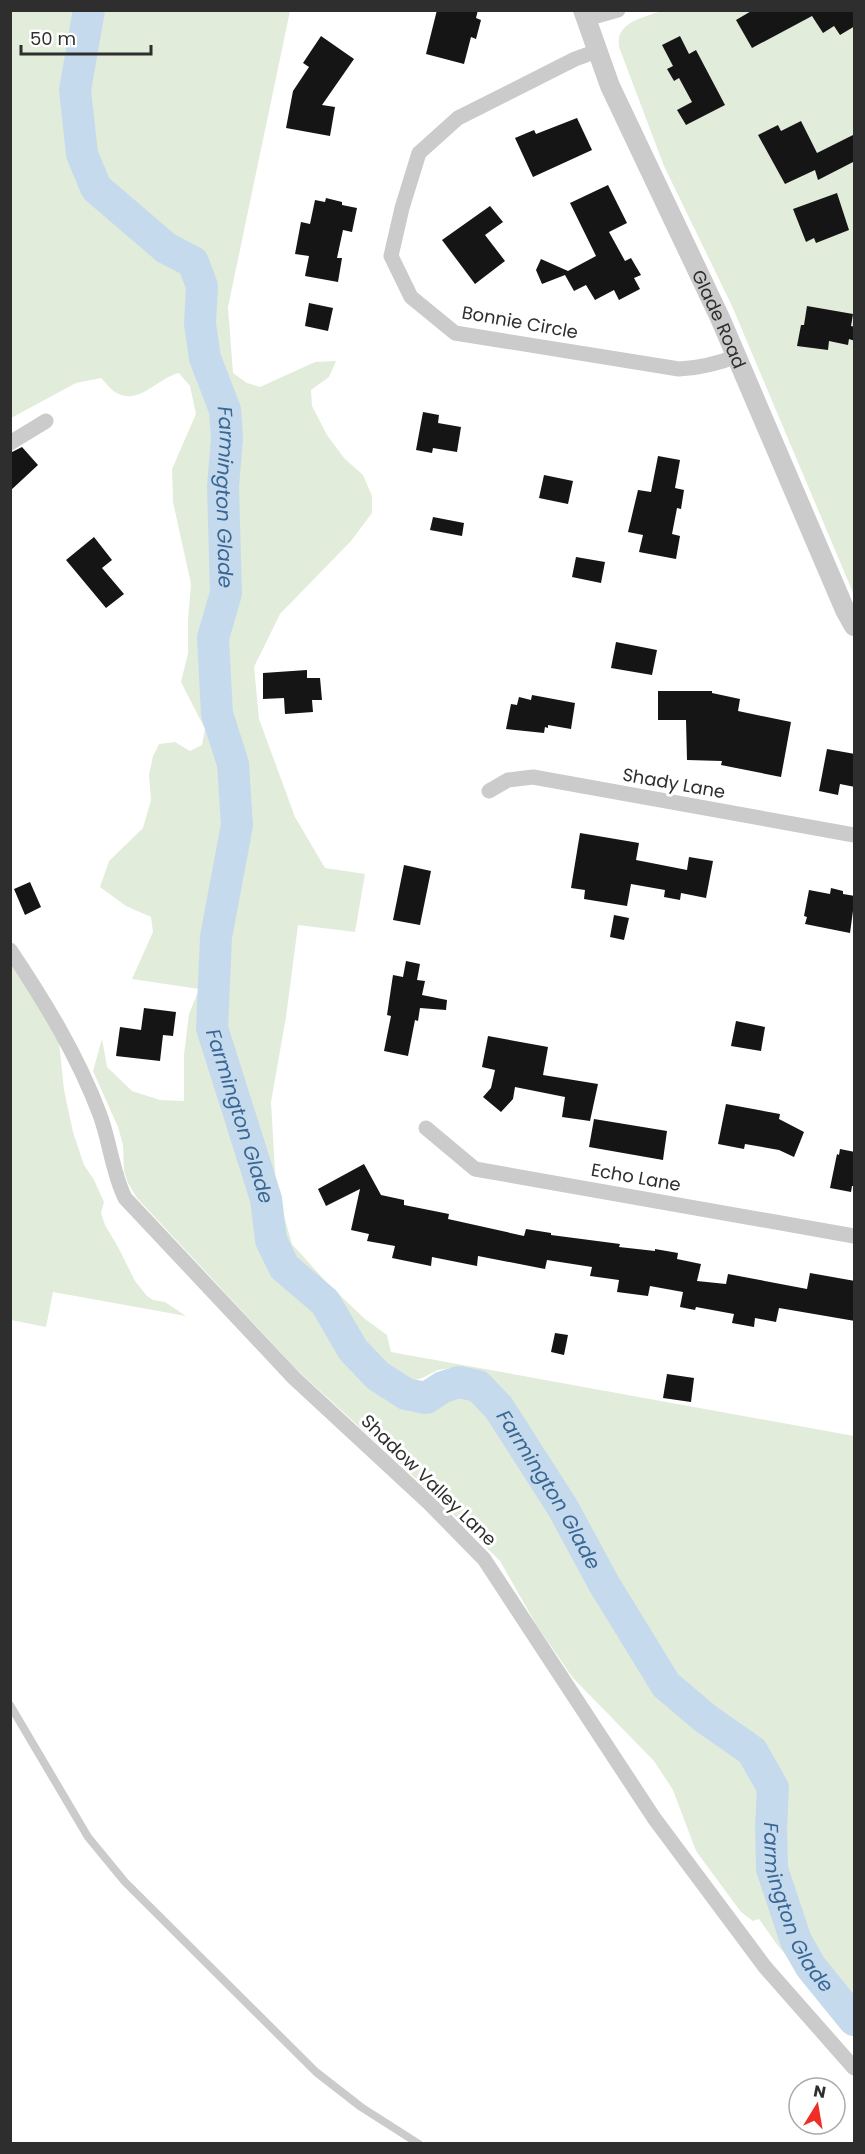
<svg xmlns="http://www.w3.org/2000/svg" width="865" height="2154" font-family="Poppins,sans-serif">
<style>
.green{fill:#e2ecdb}
.lines{fill:none;stroke-linecap:round;stroke-linejoin:round}
.river{stroke:#c6daed;stroke-width:32}
.building{fill:#151515}
.service{stroke:#cbcbcb;stroke-width:8}
.minor{stroke:#cbcbcb;stroke-width:15}
.tertiary{stroke:#cbcbcb;stroke-width:20}
.labels{text-anchor:middle;dominant-baseline:central;stroke-width:6;stroke-linejoin:round;paint-order:stroke}
.street-label{font-size:18px;fill:#2e2e2e;stroke:#fff}
.water-label{font-size:20px;font-style:italic;fill:#386695;stroke:#fff}
</style>
<rect width="100%" height="100%" fill="#fff"/>
<path class="green" d="M11 10 83 11 76 44 71 96 76 154 92 189 164 251 186 268 194 277 198 291 197 329 203 365 220 411 221 435 218 499 222 583 207 644 214 723 229 762 233 824 214 937 209 1029 262 1197 269 1244 281 1268 320 1302 338 1330 350 1357 388 1394 401 1402 415 1407 444 1404 456 1398H467L479 1403 491 1416 534 1482 564 1520 656 1682 750 1759 762 1779 768 1793 766 1865 776 1903 803 1964 854 2024V2029L778 1946 759 1919 753 1921 741 1912 696 1851 673 1790 654 1761 573 1678 537 1626 500 1561 434 1495 297 1370 137 1198 128 1183 124 1171 123 1145 118 1127 93 1071 102 1039 107 1067 132 1091 160 1100 184 1101V1055L189 1014 199 989 132 979 153 932 151 917 126 906 100 887 109 861 143 828 151 800 149 775 153 756 159 744 175 742 190 751 202 745 205 729 181 682 188 653V620L191 584 173 502 172 469 196 414 190 386 179 373C159 377 141 404 119 394 112 392 106 383 101 378L76 383 11 418Z
M96 10 290 11 228 307 233 373 247 383 260 387 315 362 336 361 329 377 311 390 312 406 327 435 344 458 363 475 372 496V513L351 541 280 614 254 667 259 719 295 817 325 868 365 874 355 932 298 925 286 1017 271 1102 276 1188 292 1244 328 1284 365 1319 387 1335 391 1352 854 1436V2010L815 1967 803 1947 793 1922 777 1869 780 1788 773 1772 757 1748 749 1741 669 1680 584 1538 550 1473 507 1404 485 1381 471 1371 452 1368 438 1370 422 1378 410 1381 400 1379 372 1362 366 1348 345 1320 323 1295 289 1266 274 1240 267 1194 217 1025 216 994 219 937 240 824 237 760 225 719 218 659V640L234 592 228 502 231 418 229 401 212 357 206 331V295L210 285 209 276 205 266 194 255 170 241 131 212 109 193 96 172 86 147 83 93Z
M661 11H854V595L732 306 664 166 619 47C615 22 643 18 661 11Z
M10 964 43 1014 59 1042 64 1090 73 1132 84 1165 94 1180 104 1202 101 1213 105 1225 118 1247 135 1281 147 1296 153 1300 165 1302 186 1316 53 1292 46 1327 11 1320Z"/>
<g class="lines">
<path class="river" id="s1" d="M89 10 75 90 82 154 96 188 166 248 193 262 202 286 200 324 205 358 225 410 227 438 223 487 226 593 213 638 217 714 233 764 237 825 216 937 212 1028 266 1199 271 1240 284 1267 325 1302 353 1350 378 1376 406 1394 426 1398 443 1387 459 1382 478 1386 499 1408 563 1508 604 1584 666 1685 705 1718 752 1751 773 1788 771 1827 772 1869 796 1941 811 1967 854 2020"/>
</g>
<path class="building" d="M437 10H478L476 18 481 20 476 39 471 37 464 64 426 54Z
M753 10H855V26L840 35 834 26 823 33 812 16 752 48 736 20Z
M321 36 354 59 322 105 335 107 330 136 286 128 293 91 309 67 303 63Z
M680 36 689 54 696 50 725 105 686 125 677 110 692 102 679 78 674 81 667 69 673 66 662 45Z
M577 118 592 150 533 177 515 138 534 130 536 134Z
M801 121 817 153 855 134V161L818 180 815 170 785 184 758 135 778 125 781 131Z
M608 185 627 223 609 232 625 261 631 258 641 275 634 278 640 289 619 300 614 290 595 300 586 285 574 291 565 275 542 284 536 270 541 259 568 271 596 256 570 203Z
M837 193 849 230 816 243 814 238 806 242 793 209Z
M326 198 342 202V205L357 208 352 232 343 230 337 258H342L338 282 305 276 309 256 295 254 301 222 310 224 315 200 325 202Z
M490 206 503 222 485 235 505 261 475 284 442 240Z
M309 303 333 308 328 331 305 326Z
M807 306 853 314 851 326 855 327V341L849 339 848 345 829 341 828 350 797 346 801 325H804Z
M423 412 439 415 438 423 461 427 457 452 433 448 432 453 416 450Z
M22 447 38 465 10 491V453Z
M658 456 680 460 675 488 684 490 681 509 677 508 672 534 680 536 676 559 639 552 643 535 628 532 638 490 651 492Z
M544 475 573 481 568 504 539 498Z
M433 517 464 523 462 536 430 530Z
M94 537 112 560 102 568 124 594 106 608 66 560Z
M576 557 605 562 601 583 572 577Z
M616 642 657 650 652 675 611 668Z
M307 670V678H320L322 700H312L313 712 285 714 284 698 263 699V673Z
M658 691H712V693L740 699 738 711 791 722 781 777 721 765 722 761 687 760 686 720H658Z
M532 695 575 703 571 729 548 725V728L545 727 544 733 506 729 511 704 517 705 519 697 531 700Z
M827 749 855 754V787L840 784 838 795 819 791Z
M580 833 639 843 636 860 687 870 689 857 713 861 706 898 681 893 680 900 664 897 665 890 631 884 627 906 584 899 585 890 571 888Z
M404 865 431 871 420 925 393 920Z
M30 882 41 907 25 915 14 889Z
M831 888 843 891V894L855 896 850 933 805 924 807 917 804 916 809 890 830 894Z
M614 915 629 918 624 940 610 937Z
M406 961 420 964 417 980 425 981 422 995 447 1000 446 1010 420 1008 418 1021 415 1020 408 1056 384 1051 391 1016 387 1015 393 975 403 977Z
M144 1008 176 1012 173 1036 163 1035 160 1061 116 1056 120 1027 141 1030Z
M736 1021 765 1027 761 1051 731 1046Z
M488 1036 548 1047 543 1075 598 1084 590 1121 562 1117 565 1097 515 1087 513 1099 501 1112 483 1097 491 1088 495 1070 482 1067Z
M726 1104 780 1114 779 1119 804 1132 794 1157 779 1150 745 1144 744 1149 718 1144Z
M594 1119 667 1131 663 1160 589 1147Z
M840 1149 855 1152V1186H852L851 1192 830 1188 837 1154 839 1155Z
M364 1164 381 1195 404 1200V1205L449 1214 448 1219 524 1236 526 1229 551 1233V1235L620 1244 619 1247 655 1251V1249L678 1253 677 1259 701 1264 697 1281 726 1284 728 1274 807 1289 810 1273 855 1281V1321L779 1308 776 1322 755 1318 754 1327 732 1323 734 1314 696 1307 695 1310 680 1307 683 1292 650 1286 648 1296 617 1292 619 1280 590 1276 592 1267 547 1260 545 1269 478 1256 477 1266 432 1257 431 1266 392 1258 395 1246 367 1241 369 1234 351 1230 360 1189 326 1206 318 1189Z
M555 1333 568 1335 564 1355 551 1352Z
M667 1374 694 1378 691 1402 663 1398Z"/>
<g class="lines">
<path class="service" d="M10 1705 88 1837 125 1882 316 2072 361 2107 419 2144"/>
<path class="minor" d="M586 19 618 10
M597 51 575 59 458 118 419 153 402 208 391 256 411 297 455 333 679 369C700 368 717 364 737 356
M10 443 46 421
M489 791 508 780 533 777 854 835
M10 950C45 1002 78 1056 100 1115 110 1142 112 1171 125 1198L294 1378 429 1503 484 1559 654 1818 765 1967 854 2068
M426 1128 475 1169 854 1236"/>
<path class="tertiary" id="s2" d="M583 10 610 86 720 318 845 610 854 626"/>
</g>
<g class="labels">
<g class="street-label">
<text stroke="none"><textPath href="#s2" startOffset="338">Glade Road</textPath></text>
<text transform="translate(520 322) rotate(10)">Bonnie Circle</text>
<text transform="translate(674 783) rotate(10)">Shady Lane</text>
<text transform="translate(636 1177) rotate(10)">Echo Lane</text>
<text transform="translate(429 1480) rotate(44)">Shadow Valley Lane</text>
</g>
<g class="water-label">
<text stroke="none"><textPath href="#s1" startOffset="546">Farmington Glade</textPath></text>
<text stroke="none"><textPath href="#s1" startOffset="1176">Farmington Glade</textPath></text>
<text stroke="none"><textPath href="#s1" startOffset="1716">Farmington Glade</textPath></text>
<text stroke="none"><textPath href="#s1" startOffset="2220">Farmington Glade</textPath></text>
</g>
</g>
<rect width="865" height="2154" fill="none" stroke="#2e2e2e" stroke-width="24"/>
<g transform="translate(817 2106) rotate(11)"><circle r="28" fill="#ffffff" stroke="#ababab" stroke-width="1.5"/>
<path d="M0-4.5L10 22L0 15L-10 22Z" fill="#ef2f27"/>
<text y="-9" font-size="16" font-weight="bold" text-anchor="middle" fill="#2e2e2e">N</text>
</g>
<path d="M21 45v9h130v-9" fill="none" stroke="#2e2e2e" stroke-width="3"/>
<text x="30" y="45" font-size="18" fill="#2e2e2e" stroke="#ffffff" stroke-width="4.5" paint-order="stroke">50 m</text>
</svg>
